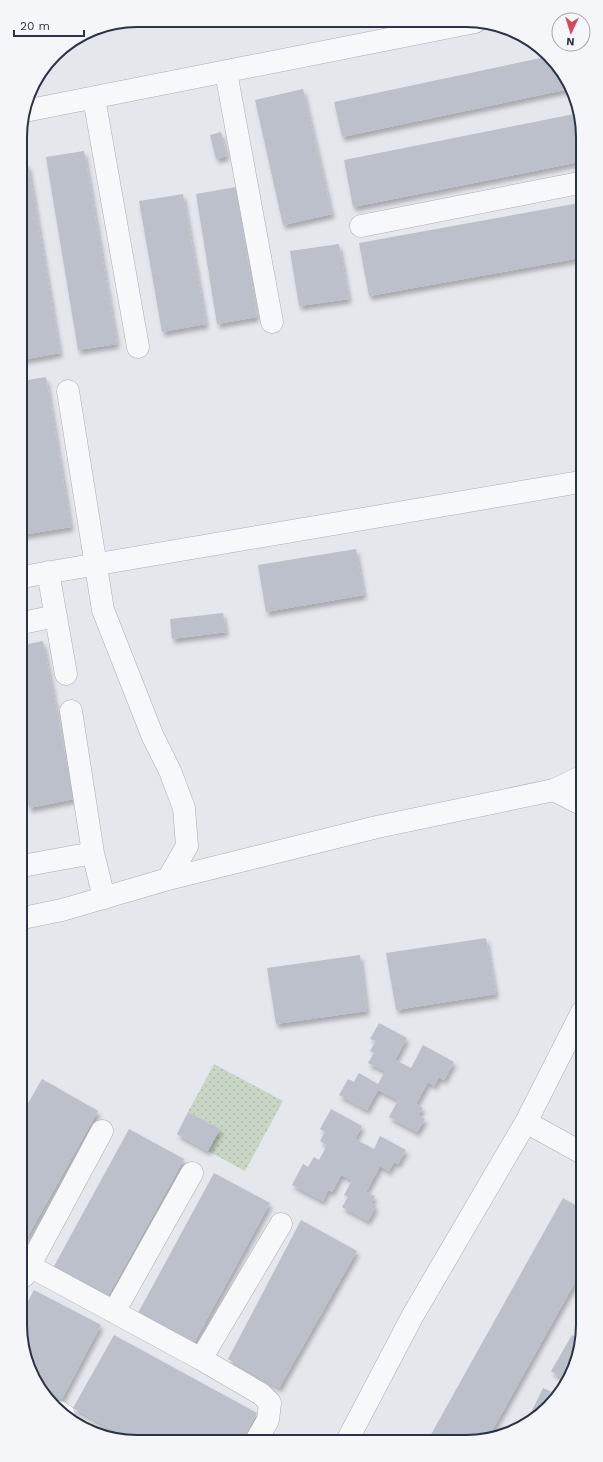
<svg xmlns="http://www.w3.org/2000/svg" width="603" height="1462" font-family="'Work Sans',sans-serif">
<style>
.park{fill:url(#park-dots)}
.building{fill:#bbc0ca;filter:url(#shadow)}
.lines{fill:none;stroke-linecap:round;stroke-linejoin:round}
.minor-casing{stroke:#a9aeb7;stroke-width:23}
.minor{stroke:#f7f8fa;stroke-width:22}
.rim{fill:none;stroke:#2b3445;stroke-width:2}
</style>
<defs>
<pattern id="park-dots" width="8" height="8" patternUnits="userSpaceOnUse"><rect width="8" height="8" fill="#c9d6c5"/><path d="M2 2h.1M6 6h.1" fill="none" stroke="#adb8ab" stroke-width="1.8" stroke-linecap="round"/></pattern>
<filter id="shadow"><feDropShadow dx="2.5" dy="4.5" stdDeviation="2" flood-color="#0004"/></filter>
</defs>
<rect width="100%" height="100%" fill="#e4e7ec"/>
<path class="park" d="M214 1064 283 1101 245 1171 208 1151 220 1129 188 1112Z"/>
<path class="building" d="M550 56 569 89 342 137 334 102Z
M303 89 332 214 283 225 255 100Z
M579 113V162L353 207 344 160Z
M221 132 227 156 216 159 210 135Z
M84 151 117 344 78 350 46 157Z
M28 164 60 353 21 360 20 165Z
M236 187 257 317 217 324 196 194Z
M183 194 206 324 162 332 139 201Z
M579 203 580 258 369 296 359 243Z
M339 244 349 299 299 306 290 251Z
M46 377 71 527 21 535V381Z
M356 549 364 595 266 612 258 565Z
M223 613 226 632 172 639 170 619Z
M43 641 74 799 29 808 22 776V645Z
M486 938 496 994 396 1010 386 953Z
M360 955 367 1011 276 1024 267 968Z
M379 1023 407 1038 395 1060 411 1068 423 1045 454 1062 444 1080 439 1077 434 1086 428 1082 416 1104 423 1108 418 1115 425 1119 417 1132 389 1117 398 1100 378 1090 367 1110 339 1095 348 1079 354 1082 359 1073 378 1084 385 1071 368 1063 374 1053 370 1051 376 1041 370 1039Z
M42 1079 98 1111 24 1243 23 1112Z
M331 1109 362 1126 355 1139 374 1149 380 1136 406 1150 398 1164 394 1162 389 1171 380 1166 366 1192 375 1196 371 1203 376 1206 368 1221 342 1207 348 1197 344 1195 352 1180 341 1175 332 1192 328 1190 323 1201 292 1185 303 1164 308 1167 314 1157 319 1160 327 1145 320 1141 325 1132 320 1129Z
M188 1112 220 1129 208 1151 177 1134Z
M129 1129 184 1159 107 1298 53 1268Z
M214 1173 270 1203 194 1343 138 1313Z
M563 1198 582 1209 583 1268 488 1438H429Z
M301 1220 357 1251 279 1388 228 1359Z
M34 1290 101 1325 62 1399 46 1390 24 1355V1309Z
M583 1311V1321L579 1319Z
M114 1335 257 1413 243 1439 131 1440 73 1408Z
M572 1335 581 1340 574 1370 567 1381 551 1371Z
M543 1388 558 1395 554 1402 524 1427Z"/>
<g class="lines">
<defs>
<path id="minor" d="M226 72 272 322
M94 98 138 347
M25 111 475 22
M361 226 579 183
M68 391 103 610 153 737 170 771 184 808 187 846 168 879
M48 572 66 674
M22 577 580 482
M22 623 56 616
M71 711 93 853 104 898
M554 790 581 804
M22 866 93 853
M23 918 62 910 168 879 377 827 554 790 581 777
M526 1122 582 1153
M24 1263 201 1359 261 1394 270 1403 268 1420 257 1439
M24 1276 102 1131
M114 1312 192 1173
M201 1359 281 1224
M59 1412 64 1415
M348 1439 413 1315 526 1122 582 1012"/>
</defs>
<use href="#minor" class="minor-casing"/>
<use href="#minor" class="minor"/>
</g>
<path d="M0 0H603V1462H0ZM137 27H466A110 110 0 0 1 576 137V1325A110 110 0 0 1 466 1435H137A110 110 0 0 1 27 1325V137A110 110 0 0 1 137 27Z" fill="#f4f6f9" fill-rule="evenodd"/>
<path class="rim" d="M137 27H466A110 110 0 0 1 576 137V1325A110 110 0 0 1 466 1435H137A110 110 0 0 1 27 1325V137A110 110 0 0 1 137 27Z"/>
<g transform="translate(571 32) rotate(184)"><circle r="19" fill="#f4f6f9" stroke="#a4a8b1"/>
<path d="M0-3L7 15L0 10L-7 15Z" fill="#d1495b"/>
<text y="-6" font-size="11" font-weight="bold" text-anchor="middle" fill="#2b3445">N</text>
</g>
<path d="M14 30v6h70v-6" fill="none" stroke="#2b3445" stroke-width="2"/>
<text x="20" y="30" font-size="12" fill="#2b3445" stroke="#f4f6f9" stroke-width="3" paint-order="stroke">20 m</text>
</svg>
